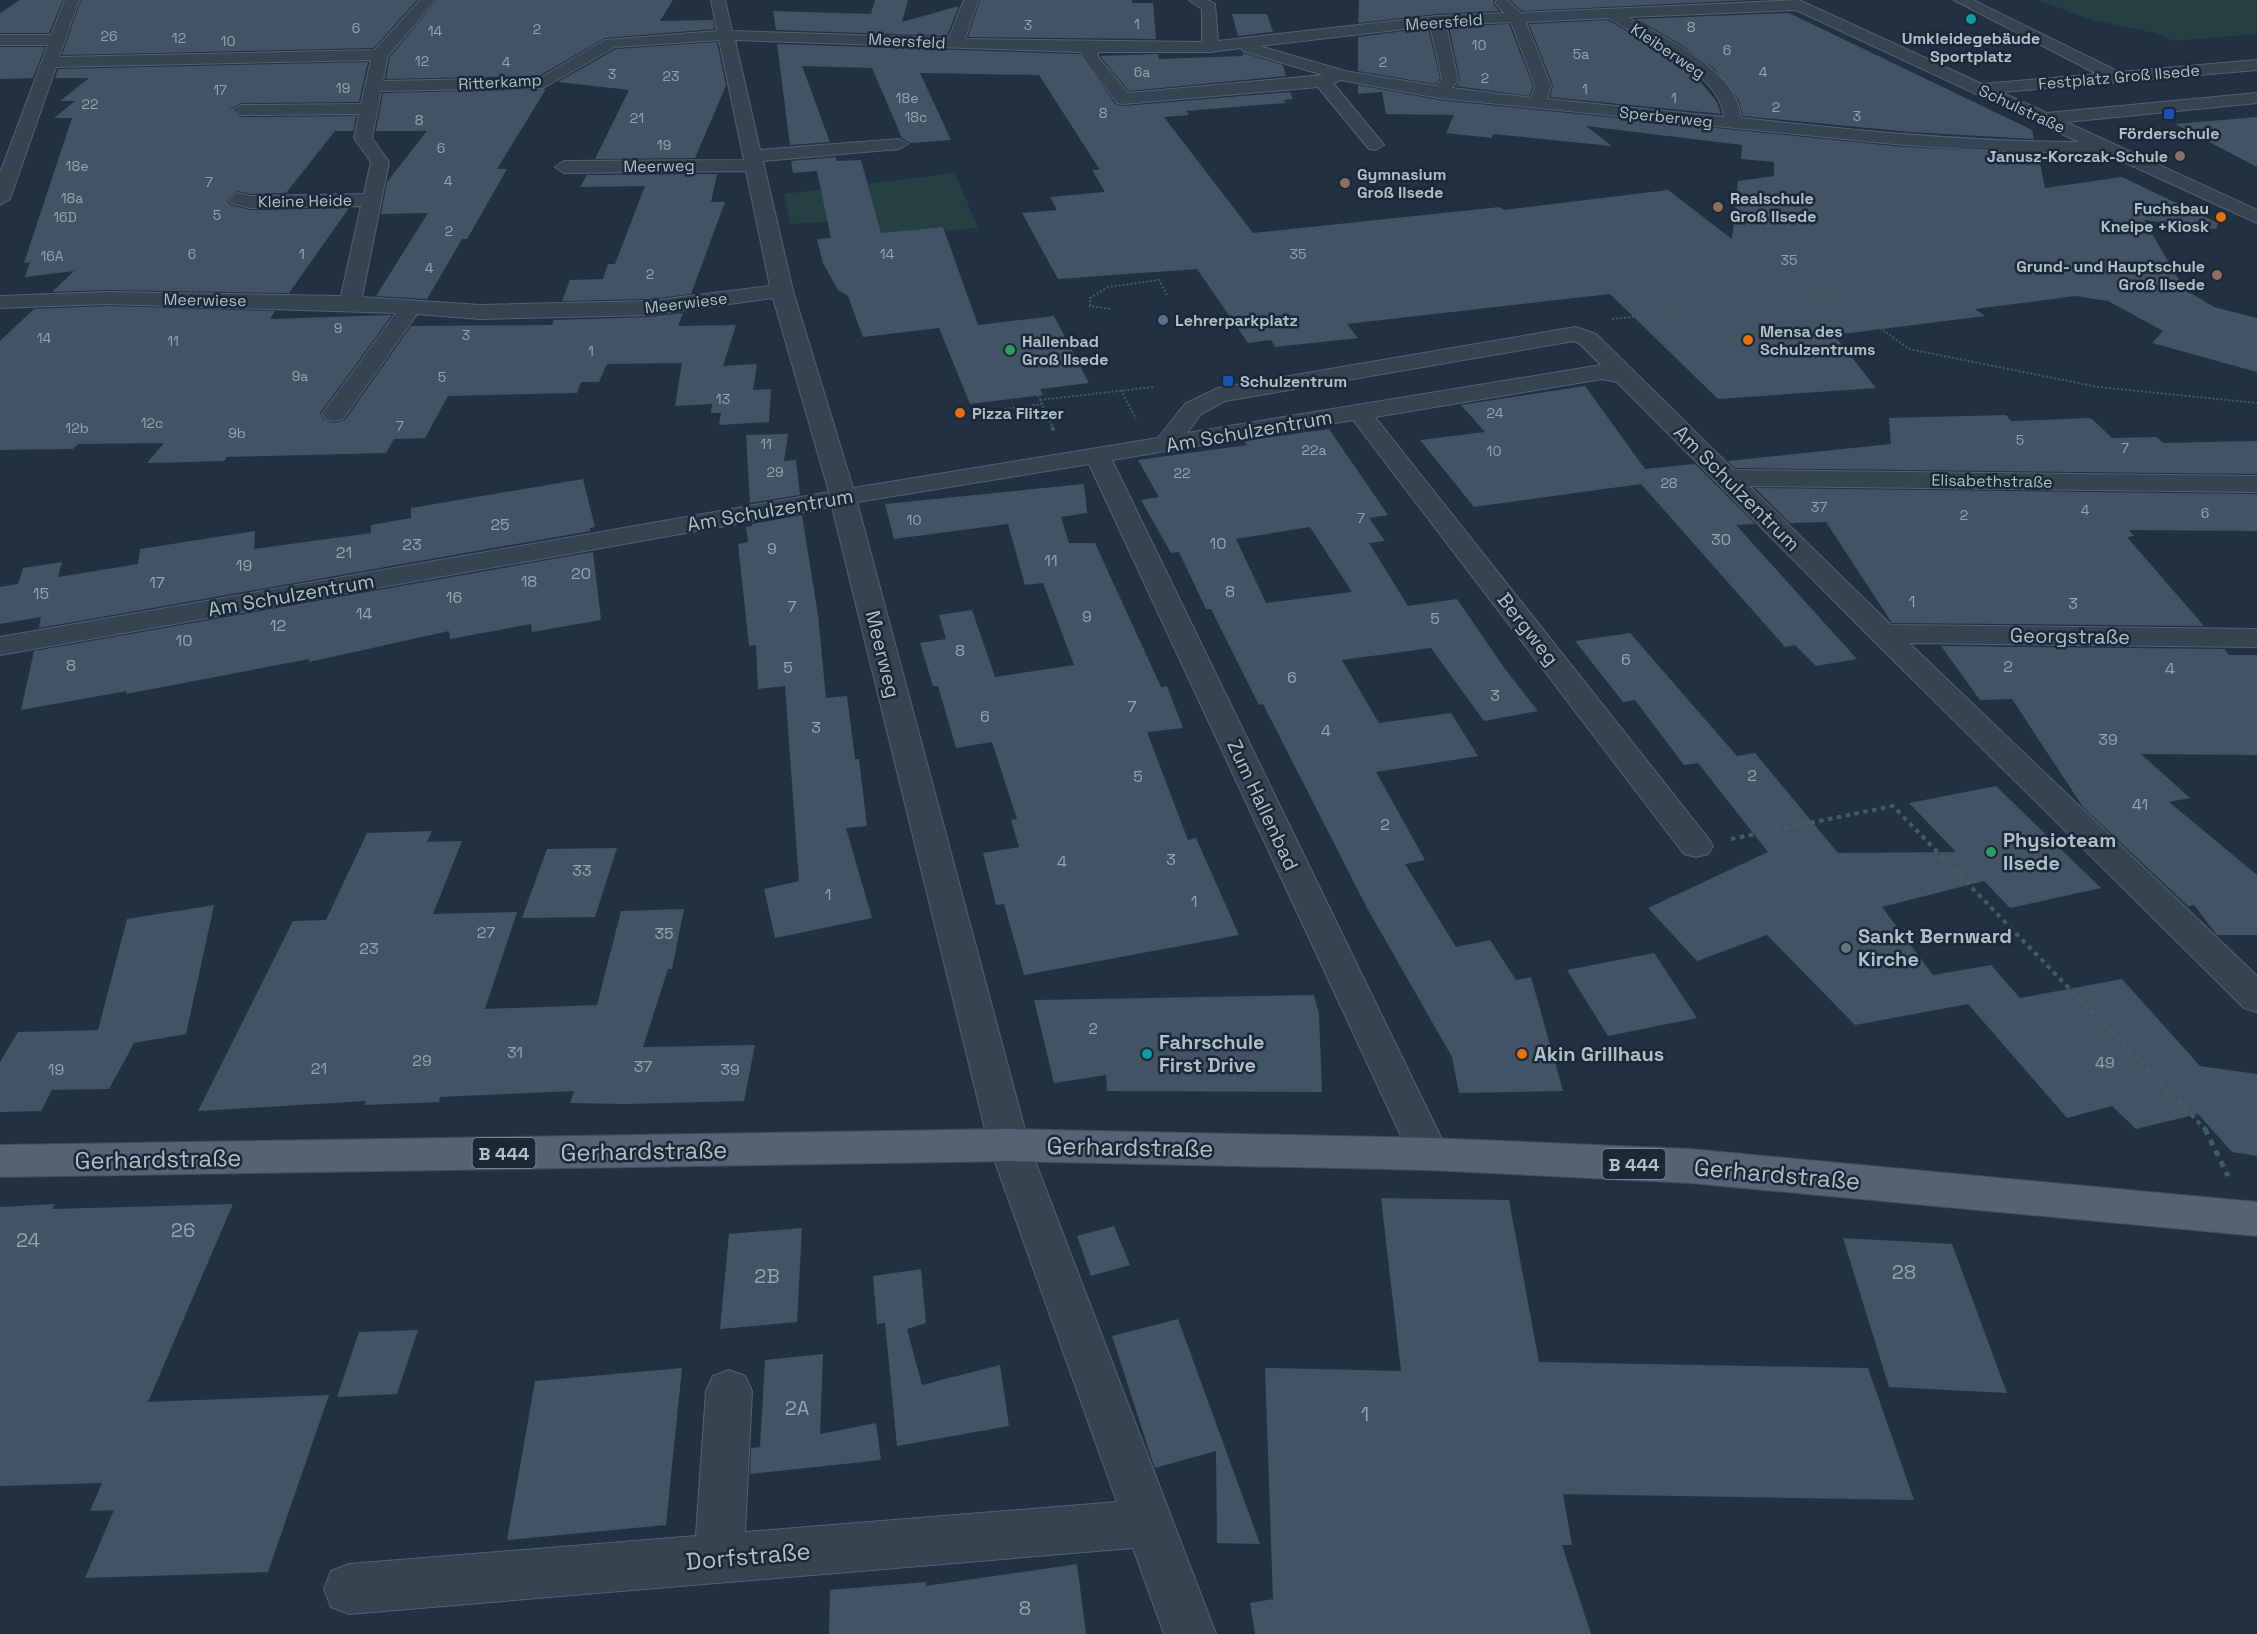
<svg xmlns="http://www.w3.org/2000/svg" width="2257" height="1634" font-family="'Space Grotesk',sans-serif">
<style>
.green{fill:#244042}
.building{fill:#425366;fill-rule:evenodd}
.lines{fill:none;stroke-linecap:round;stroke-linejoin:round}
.minor-casing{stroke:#54606e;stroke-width:2}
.major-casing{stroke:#404c5a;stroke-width:2}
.path-far3{stroke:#425d5f;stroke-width:2;stroke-dasharray:2 2;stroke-linecap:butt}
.path-far2{stroke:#425d5f;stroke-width:3;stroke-dasharray:4 4;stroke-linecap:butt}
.path-far1{stroke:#425d5f;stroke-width:4;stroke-dasharray:4.5 4.5;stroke-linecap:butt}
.path{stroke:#425d5f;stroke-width:5;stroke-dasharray:6 6;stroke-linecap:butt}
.minor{fill:#364351;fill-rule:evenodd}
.major{fill:#546271;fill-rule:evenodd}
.culture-dot{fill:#0f9aa8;stroke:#1b2836;stroke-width:2}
.transit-dot{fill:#1a4fb4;stroke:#1b2836;stroke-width:2}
.education-dot{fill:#8d6e63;stroke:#1b2836;stroke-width:2}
.food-dot{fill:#e8710a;stroke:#1b2836;stroke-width:2}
.service-dot{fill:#5c6f8a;stroke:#1b2836;stroke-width:2}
.leisure-dot{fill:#2e9e5b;stroke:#1b2836;stroke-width:2}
.worship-dot{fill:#6b7280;stroke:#1b2836;stroke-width:2}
.labels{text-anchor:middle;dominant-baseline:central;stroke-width:5;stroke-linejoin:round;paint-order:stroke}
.far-number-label{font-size:14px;fill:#97a2b2}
.far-street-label{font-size:16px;fill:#b3bdcb;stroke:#1b2836}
.far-poi-label{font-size:16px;font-weight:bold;fill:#b3bdcb;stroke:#1b2836;text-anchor:start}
.number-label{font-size:16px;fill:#97a2b2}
.shield{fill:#1b2836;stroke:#85909e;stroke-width:1.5}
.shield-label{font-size:18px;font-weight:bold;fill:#b3bdcb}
.street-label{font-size:20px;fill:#b3bdcb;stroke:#1b2836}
.poi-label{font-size:20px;font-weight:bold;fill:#b3bdcb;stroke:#1b2836;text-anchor:start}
.near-number-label{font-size:20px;fill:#97a2b2}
.near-street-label{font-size:24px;fill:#b3bdcb;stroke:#1b2836}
</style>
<rect width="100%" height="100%" fill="#223141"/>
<path class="green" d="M2037 0H2257V34L2173 41 2155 33 2092 20Z
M955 173 978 228 946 231 944 227 881 233 877 219 790 224 784 194Z"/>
<path class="building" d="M20 0H63L49 33H0V13Z
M81 0H417L374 48 62 55Z
M437 0H673L660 21 713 20 714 29 605 38 539 76 386 79 390 57Z
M875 0H908L902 22 959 6 947 36 776 30 773 11 871 14Z
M980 0H1132V3H1153L1156 39 968 37Z
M1359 0H1494L1493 4 1499 11 1437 14 1358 23Z
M1510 0H1751L1522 11Z
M1789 13 2032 130 2034 139 1910 132 1743 116 1739 100 1715 69 1680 44 1636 19Z
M1232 14H1267L1273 32 1238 36Z
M1607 20 1658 48 1693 73 1717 102 1721 114 1550 97 1553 85 1529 24Z
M1509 24 1533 86 1529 96 1456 86 1460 80 1449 27Z
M1428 28 1440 78 1435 84 1358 71V37Z
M717 42 726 86 695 158 595 159 629 90 558 82 616 49Z
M777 44 1080 54 1115 104 1123 106 1290 92 1293 99 1283 100 1286 103 1186 111 1189 115 1164 117 1253 233 1500 207 1504 210 1668 190 1732 239 1738 181 1774 176V162L1741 159 1742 145 1586 126 1612 146 1493 134 1492 138 1446 133 1454 115 1386 114 1382 92 1358 94V85L1439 100 1904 147 2038 154 2045 188 2122 177 2218 223 2216 229 2144 220 2185 290 2214 307 2257 318V372L2152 343 2163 331 2108 301 2076 296 1975 309 1985 316 1834 335 1876 388 1718 399 1610 294 1347 324 1358 338 1275 347 1271 340 1248 343 1197 269 1058 279 1022 213 1057 210 1050 197 1105 192 1092 170H1100L1039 75 920 73 951 140 910 143 902 138 872 68 802 66 830 142 790 145Z
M0 47H45L33 78 0 79Z
M1243 53 1283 65 1286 76 1129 91 1100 56 1158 54 1159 59 1243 56Z
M368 62 359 102 241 103 230 109 241 117 356 116 353 131H335L286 193 251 194 238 191 226 199 230 205 251 210 349 208 289 293 107 290 52 292 74 271 25 277 30 262 24 263 72 118H54L75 101H60L89 78H55L58 69Z
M546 89 497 169H507L467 239H462L427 299 376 296 428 213 381 214 387 182 427 131H376L383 93Z
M2257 117V167L2175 124Z
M835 157 837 161 861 160 881 233 943 227 978 325 1054 316 1089 383 1040 389 1043 395 970 404 939 328 863 337 848 296 838 290 823 263 817 239 831 238 817 171 793 173 791 161Z
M717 174 711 202H725L691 294 649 299 562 301 570 280 603 279 608 264H615L645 186 580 187 587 175Z
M107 306 275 311 270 319 392 315 320 413 323 420 334 423 345 420 411 326 552 325 554 320 649 317 683 313 678 326 736 325 723 366 757 364 753 390 771 389 769 422 719 425 721 413H711L712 404 675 406 682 363 607 364 599 382H581L577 393 448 396 425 438 394 439 386 453 227 457 224 461 147 463 164 443 78 444 73 449 0 450V341L34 309Z
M1585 386 1645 469 1695 464 1755 524 1736 525 1857 659 1816 666 1795 645 1785 647 1641 484 1474 507 1420 440 1485 432 1461 405Z
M2006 415 2011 421 2091 418 2112 438 2157 437 2163 443 2257 441V474L1735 468 1728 461 1891 444 1889 418Z
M1329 429 1388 515 1369 518 1385 541 1369 543 1408 606 1457 599 1505 669 1538 711 1484 721 1431 648 1342 660 1379 723 1451 713 1478 756 1376 772 1425 860 1405 864 1456 947 1490 940 1516 980 1531 977 1563 1091 1459 1093 1452 1057 1367 908 1263 704 1259 705 1211 609H1206L1179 552 1171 553 1141 500 1159 497 1138 460 1247 445 1244 441ZM1310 527 1352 592 1266 603 1236 539Z
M788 434 784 461 796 460 800 495 750 503 746 435Z
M583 479 595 527 590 528V531L39 628 41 617 0 624V587L18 584 23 568 62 562 58 577 138 564 140 549 255 531 254 549 371 533V525L411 518V508Z
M1084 484 1087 513 1061 517 1069 543H1095L1161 687 1167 686 1183 728 1147 732 1188 840 1196 838 1239 935 1024 975 1004 904 996 905 983 853 1019 847 1011 820 1017 819 992 742 956 748 938 686H933L920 643 946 639 939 615 972 610 995 677 1074 665 1043 583 1025 585 1008 524 894 539 885 504Z
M1755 488 2257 494V531L2129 530 2134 536 2127 537 2204 626 1892 623 1826 522 1790 523Z
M802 515 818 615 826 698 847 696 855 759H859L867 826 846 828 872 918 775 938 764 889 799 881 785 686 758 689 756 645 749 646 738 544 748 542 746 527 752 526V524Z
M593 552 601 620 532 632 531 624 450 639 449 631 309 662V659L126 694 127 691 21 710 34 651Z
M1630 633 1737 756 1755 753 1838 853 1956 852 1909 803 1996 786 2101 888 2010 908 1984 881 1882 907 1933 975 1991 965 2020 998 2122 979 2200 1066 2257 1074V1156L2232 1152 2198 1114 2136 1129 2112 1106 2067 1118 1968 1004 1855 1025 1767 935 1697 961 1648 908 1768 852 1698 763 1684 765 1635 700 1623 702 1575 641Z
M1941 646 2224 649 2229 655H2257V755L2141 754 2190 798 2169 802 2257 875V935H2217L2194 905 2188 906 2083 807 2012 699 1980 700Z
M432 831 427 842 462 841 433 914 517 912 485 1009 597 1005 621 911 684 909 672 969H668L643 1047 755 1045 744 1101 625 1104 570 1103 574 1091 440 1097 439 1102 365 1105 366 1101 198 1111 293 921 326 920 367 833Z
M617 848 595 917 522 918 547 849Z
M214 905 186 1034 134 1043 109 1089 52 1090 41 1111 0 1112V1062L18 1032 98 1030 127 919Z
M1654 953 1697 1018 1608 1036 1567 970Z
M1314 995 1319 1014 1322 1092 1107 1091 1106 1075 1054 1083 1034 1000Z
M1381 1198 1509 1200 1539 1362 1868 1368 1914 1500 1563 1494 1572 1545H1562L1591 1634H1255L1250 1603 1273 1599 1265 1368 1401 1371Z
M55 1204 52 1209 233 1204 148 1402 329 1395 268 1572 85 1578 114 1510 90 1511 102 1483 0 1486V1207Z
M1114 1226 1130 1265 1091 1276 1077 1236Z
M802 1228 797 1322 720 1329 729 1234Z
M1843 1238 1952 1244 2007 1393 1889 1387Z
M921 1269 926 1323 907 1329 922 1385 1000 1365 1009 1426 897 1446 885 1323 877 1324 873 1276Z
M1178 1319 1225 1448 1260 1544 1217 1543 1216 1451 1155 1468 1152 1460 1112 1336Z
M418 1330 397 1394 337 1397 359 1332Z
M823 1354 820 1434 876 1423 881 1460 750 1474 751 1448 760 1447 765 1360Z
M682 1368 666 1525 507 1540 535 1381Z
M1077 1564 1086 1634H829L830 1590 926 1582V1586Z"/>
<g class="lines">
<defs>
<path id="minor" d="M65 0H79L59 57 375 50 420 0H435L388 56 383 81 540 78 605 40 717 31 711 0H725L732 31 949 38 964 0H978L965 39 1202 42V9L1189 0H1208L1215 4 1218 41 1437 16 1504 13 1495 3 1497 0H1507L1521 13 1799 0 1982 84 2097 74 1954 0H1973L2119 72 2257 60V70L2001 92 2047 113 2257 93V103L2066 122 2257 210V223L2102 152H2012L1904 145 1439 98 1341 80 1333 83 1384 145 1375 150 1369 149 1318 87 1123 104 1117 103 1082 57V52L735 40 760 150 899 139 908 144 899 149 763 161 793 291 853 488 1158 438 1185 404 1218 388 1576 327 1596 334 1734 470 2257 476V492L1749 486 1891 625 2257 629V647L1909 643 2257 976V1012L2244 1008 1873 640 1617 382 1602 379 1375 417 1708 838 1713 846 1708 854 1696 857 1684 854 1353 420 1112 460 1449 1154 1443 1166 1429 1170 1415 1166 1089 464 857 502 1029 1145 1216 1634H1164L1133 1548 349 1614 331 1607 324 1589 331 1571 349 1564 696 1536 706 1391 713 1376 729 1370 745 1376 752 1391 745 1532 1117 1502 989 1145 832 507 0 655V637L829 492 773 298 649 315 480 319 417 314 343 419 334 421 325 419 322 414 396 313 107 304 0 308V296L107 292 341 296 361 206 251 208 231 203 228 199 238 193 251 196 364 194 371 162 354 138 359 114 241 115 232 110 241 105 361 104 371 60 56 67 10 199 0 205V173L48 45H0V35H51ZM1796 10 2079 142C1966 142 1854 130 1741 118 1738 70 1665 39 1628 17ZM1608 18C1642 38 1721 73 1724 117L1547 99 1551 86 1526 22ZM1511 22 1535 86 1531 98 1452 88 1458 80 1446 25ZM1430 26 1442 79 1436 86 1345 71 1260 46ZM719 40 744 160 564 161 555 167 564 173 746 171 770 286 649 301 480 305 362 297 389 162 372 138 381 91 543 88 615 47ZM1241 48 1243 51 1323 75 1128 93 1098 57V52H1210ZM1574 341 1580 344 1601 365 1187 433 1201 414 1225 401Z"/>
<path id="major" d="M1009 1129 1429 1138 1690 1149 2257 1202V1236L1690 1183 1429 1170 1009 1161 0 1177V1145Z"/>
</defs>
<use href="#minor" class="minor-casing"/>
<use href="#major" class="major-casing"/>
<path class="path-far3" d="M215 30 252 0
M1110 309 1090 306V298L1108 287 1159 280 1167 295
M1612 319 1833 294 1909 349 2098 387 2257 403
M1121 390 1136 419
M1038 395 1053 429
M1040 400 1153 387
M973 413 1042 404"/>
<path class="path-far2" d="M1052 427 1055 433"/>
<path class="path-far1" d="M1731 839 1893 806 2206 1130"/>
<path class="path" d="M2205 1129 2228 1176"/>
<use href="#minor" class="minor"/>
<use href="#major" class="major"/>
</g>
<g class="culture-dot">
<circle cx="1971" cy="19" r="6"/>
<circle cx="1147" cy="1054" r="6"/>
</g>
<g class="transit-dot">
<rect x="2163" y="108" width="12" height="12" rx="3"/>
<rect x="1222" y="375" width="12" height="12" rx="3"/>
</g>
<g class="education-dot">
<circle cx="2180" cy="156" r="6"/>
<circle cx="1345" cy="183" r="6"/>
<circle cx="1718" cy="207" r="6"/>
<circle cx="2217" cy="275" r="6"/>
</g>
<g class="food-dot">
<circle cx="2221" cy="217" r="6"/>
<circle cx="1748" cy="340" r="6"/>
<circle cx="960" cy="413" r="6"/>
<circle cx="1522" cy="1054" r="6"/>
</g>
<circle class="service-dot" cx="1163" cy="320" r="6"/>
<g class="leisure-dot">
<circle cx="1010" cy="350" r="6"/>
<circle cx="1991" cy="852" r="6"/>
</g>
<circle class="worship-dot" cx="1846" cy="948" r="6"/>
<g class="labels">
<g class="far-number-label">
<text x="1137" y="24">1</text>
<text x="1028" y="25">3</text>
<text x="1691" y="27">8</text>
<text x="356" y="28">6</text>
<text x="537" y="29">2</text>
<text x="435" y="31">14</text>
<text x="109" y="36">26</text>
<text x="179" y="38">12</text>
<text x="228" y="41">10</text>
<text x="1479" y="45">10</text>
<text x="1727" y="50">6</text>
<text x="1581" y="54">5a</text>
<text x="422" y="61">12</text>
<text x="506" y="62">4</text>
<text x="1383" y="62">2</text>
<text x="1142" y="72">6a</text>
<text x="1763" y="72">4</text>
<text x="612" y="74">3</text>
<text x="671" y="76">23</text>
<text x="1485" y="78">2</text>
<text x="343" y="88">19</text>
<text x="1585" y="89">1</text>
<text x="220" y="90">17</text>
<text x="907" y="98">18e</text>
<text x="1674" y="98">1</text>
<text x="90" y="104">22</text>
<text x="1776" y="107">2</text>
<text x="1103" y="113">8</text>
<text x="1857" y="116">3</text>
<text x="916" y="117">18c</text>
<text x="637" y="118">21</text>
<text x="419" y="120">8</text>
<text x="664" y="145">19</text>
<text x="441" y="148">6</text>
<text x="77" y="166">18e</text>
<text x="448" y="181">4</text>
<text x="209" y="182">7</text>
<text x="72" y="198">18a</text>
<text x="217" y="215">5</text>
<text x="65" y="217">16D</text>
<text x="449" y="231">2</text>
<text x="192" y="254">6</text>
<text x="302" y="254">1</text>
<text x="887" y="254">14</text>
<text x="1298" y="254">35</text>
<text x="52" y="256">16A</text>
<text x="1789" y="260">35</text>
<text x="429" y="268">4</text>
<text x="650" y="274">2</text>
<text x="338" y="328">9</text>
<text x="466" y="335">3</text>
<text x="44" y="338">14</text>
<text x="173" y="341">11</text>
<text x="591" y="351">1</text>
<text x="300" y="376">9a</text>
<text x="442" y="377">5</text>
<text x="723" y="399">13</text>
<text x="1495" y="413">24</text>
<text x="152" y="423">12c</text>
<text x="400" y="426">7</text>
<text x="77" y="428">12b</text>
<text x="237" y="433">9b</text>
<text x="2020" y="440">5</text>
<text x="766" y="444">11</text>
<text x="2125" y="448">7</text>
<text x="1314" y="450">22a</text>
<text x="1494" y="451">10</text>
<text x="775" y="472">29</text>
<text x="1182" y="473">22</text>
<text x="1669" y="483">28</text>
<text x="1819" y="507">37</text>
<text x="2085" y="510">4</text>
<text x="2205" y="513">6</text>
<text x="1964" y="515">2</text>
<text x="1361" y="518">7</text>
<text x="914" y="520">10</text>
</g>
<g class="far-street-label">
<text transform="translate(1444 22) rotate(-4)">Meersfeld</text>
<text transform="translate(907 41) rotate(3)">Meersfeld</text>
<text transform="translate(1668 51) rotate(34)">Kleiberweg</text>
<text transform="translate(2119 77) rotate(-5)">Festplatz Groß Ilsede</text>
<text transform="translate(500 82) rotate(-3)">Ritterkamp</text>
<text transform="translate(2022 109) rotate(25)">Schulstraße</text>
<text transform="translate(1666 117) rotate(6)">Sperberweg</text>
<text transform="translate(659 166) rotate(-1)">Meerweg</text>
<text transform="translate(305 201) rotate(-1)">Kleine Heide</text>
<text transform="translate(205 300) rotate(1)">Meerwiese</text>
<text transform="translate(686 303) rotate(-7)">Meerwiese</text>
<text transform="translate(1992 481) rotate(1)">Elisabethstraße</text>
</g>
<g class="far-poi-label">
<text x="1971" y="38" text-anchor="middle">Umkleidegebäude<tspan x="1971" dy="18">Sportplatz</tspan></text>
<text x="2169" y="133" text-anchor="middle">Förderschule</text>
<text x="2168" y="156" text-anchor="end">Janusz-Korczak-Schule</text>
<text x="1357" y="174">Gymnasium<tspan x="1357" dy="18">Groß Ilsede</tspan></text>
<text x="1730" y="198">Realschule<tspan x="1730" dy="18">Groß Ilsede</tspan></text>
<text x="2209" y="208" text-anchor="end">Fuchsbau<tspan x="2209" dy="18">Kneipe +Kiosk</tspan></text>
<text x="2205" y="266" text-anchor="end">Grund- und Hauptschule<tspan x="2205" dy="18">Groß Ilsede</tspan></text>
<text x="1175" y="320">Lehrerparkplatz</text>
<text x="1760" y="331">Mensa des<tspan x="1760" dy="18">Schulzentrums</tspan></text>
<text x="1022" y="341">Hallenbad<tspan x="1022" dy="18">Groß Ilsede</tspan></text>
<text x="1240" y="381">Schulzentrum</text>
<text x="972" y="413">Pizza Flitzer</text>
</g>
<g class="number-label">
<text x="500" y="524">25</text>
<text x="1721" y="539">30</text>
<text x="1218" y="543">10</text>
<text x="412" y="544">23</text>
<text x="772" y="548">9</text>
<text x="344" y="552">21</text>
<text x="1051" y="560">11</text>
<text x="244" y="565">19</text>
<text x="581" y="573">20</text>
<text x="529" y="581">18</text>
<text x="157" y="582">17</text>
<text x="1230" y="591">8</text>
<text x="41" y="593">15</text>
<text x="454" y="597">16</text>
<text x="1912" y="601">1</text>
<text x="2073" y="603">3</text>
<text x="792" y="606">7</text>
<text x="364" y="613">14</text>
<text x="1087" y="616">9</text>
<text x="1435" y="618">5</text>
<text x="278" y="625">12</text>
<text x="184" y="640">10</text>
<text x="960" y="650">8</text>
<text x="1626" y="659">6</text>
<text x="71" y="665">8</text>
<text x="2008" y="666">2</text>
<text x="788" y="667">5</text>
<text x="2170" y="668">4</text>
<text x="1292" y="677">6</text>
<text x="1495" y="695">3</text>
<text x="1132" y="706">7</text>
<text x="985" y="716">6</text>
<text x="816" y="727">3</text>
<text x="1326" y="730">4</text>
<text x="2108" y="739">39</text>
<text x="1752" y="775">2</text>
<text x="1138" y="776">5</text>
<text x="2140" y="804">41</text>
<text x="1385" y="824">2</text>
<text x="1171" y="859">3</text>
<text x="1062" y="861">4</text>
<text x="582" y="870">33</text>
<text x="828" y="894">1</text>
<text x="1194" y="901">1</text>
<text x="486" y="932">27</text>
<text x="664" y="933">35</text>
<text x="369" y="948">23</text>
<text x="1093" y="1028">2</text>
<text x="515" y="1052">31</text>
<text x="422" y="1060">29</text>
<text x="2105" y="1062">49</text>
<text x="643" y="1066">37</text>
<text x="319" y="1068">21</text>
<text x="56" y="1069">19</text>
<text x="730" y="1069">39</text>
</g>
<g class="shield">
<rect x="472.5" y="1138" width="63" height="30" rx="4.5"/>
<rect x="1602.5" y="1149" width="63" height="30" rx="4.5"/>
</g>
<g class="shield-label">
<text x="504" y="1153">B 444</text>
<text x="1634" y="1164">B 444</text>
</g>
<g class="street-label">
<text transform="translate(1249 431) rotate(-10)">Am Schulzentrum</text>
<text transform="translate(1737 488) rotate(45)">Am Schulzentrum</text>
<text transform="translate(770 510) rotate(-10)">Am Schulzentrum</text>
<text transform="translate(291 595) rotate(-10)">Am Schulzentrum</text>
<text transform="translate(1528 629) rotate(52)">Bergweg</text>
<text transform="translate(2070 636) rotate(1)">Georgstraße</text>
<text transform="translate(883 654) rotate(76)">Meerweg</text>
<text transform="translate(1263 805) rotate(65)">Zum Hallenbad</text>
</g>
<g class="poi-label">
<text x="2003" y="840">Physioteam<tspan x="2003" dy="23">Ilsede</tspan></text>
<text x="1858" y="936">Sankt Bernward<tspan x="1858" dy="23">Kirche</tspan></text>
<text x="1159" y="1042">Fahrschule<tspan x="1159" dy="23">First Drive</tspan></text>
<text x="1534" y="1054">Akin Grillhaus</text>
</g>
<g class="near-number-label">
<text x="183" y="1230">26</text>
<text x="28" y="1240">24</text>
<text x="1904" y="1272">28</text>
<text x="767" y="1276">2B</text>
<text x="797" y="1408">2A</text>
<text x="1365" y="1414">1</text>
<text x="1025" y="1608">8</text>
</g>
<g class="near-street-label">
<text transform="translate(1130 1147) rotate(1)">Gerhardstraße</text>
<text transform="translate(644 1151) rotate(-1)">Gerhardstraße</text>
<text transform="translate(158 1159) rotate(-1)">Gerhardstraße</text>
<text transform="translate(1777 1174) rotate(5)">Gerhardstraße</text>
<text transform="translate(748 1556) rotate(-5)">Dorfstraße</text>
</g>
</g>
</svg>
